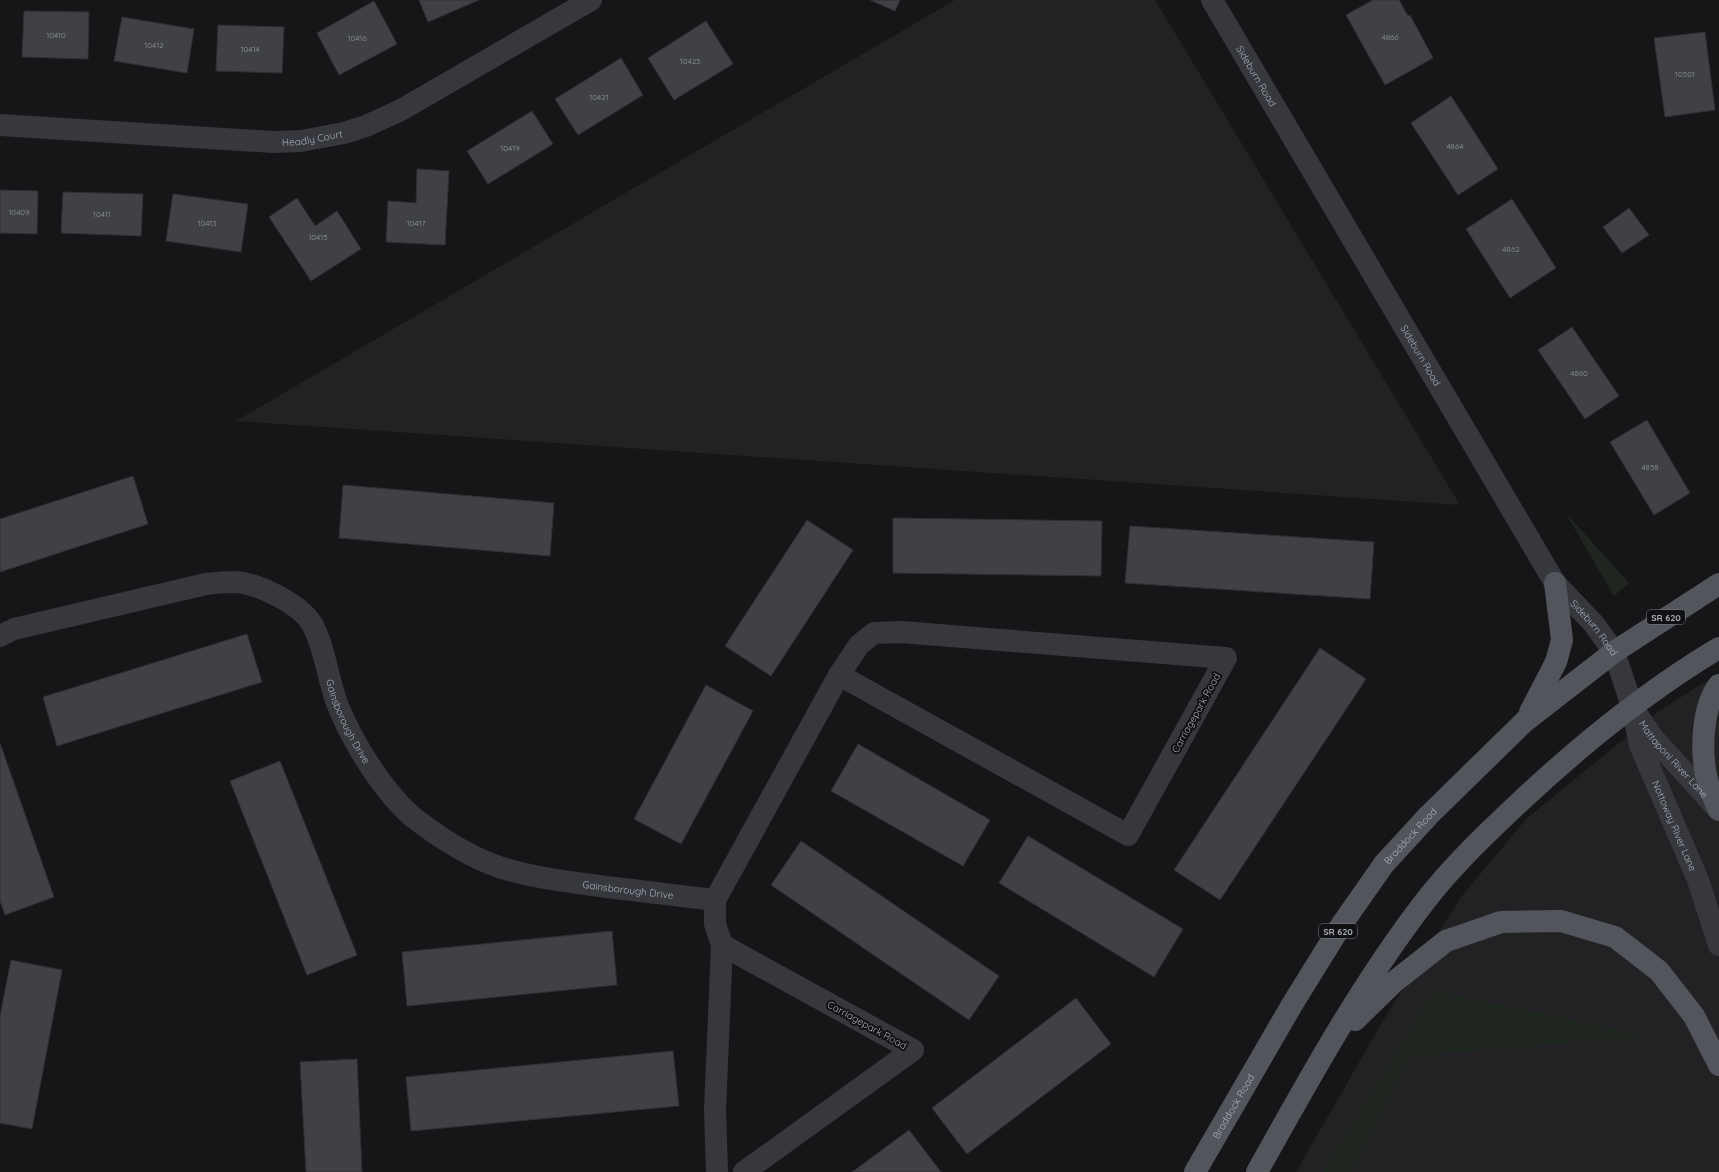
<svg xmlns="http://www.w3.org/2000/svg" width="1719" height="1172" font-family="Quicksand,sans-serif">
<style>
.built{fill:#222225}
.green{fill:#1e261f}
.building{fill:#404145;stroke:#303034}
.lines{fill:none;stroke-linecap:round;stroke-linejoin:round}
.minor{stroke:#37383d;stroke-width:22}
.major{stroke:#53555c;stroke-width:22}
.labels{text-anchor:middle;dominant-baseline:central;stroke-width:4;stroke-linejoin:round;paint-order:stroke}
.number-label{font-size:8px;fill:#8e929b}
.shield{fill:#111113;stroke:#7b7e86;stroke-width:1}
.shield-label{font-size:9px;font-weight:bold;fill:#a8adb8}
.street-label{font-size:10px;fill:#a8adb8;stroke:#111113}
</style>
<rect width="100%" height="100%" fill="#161618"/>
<path class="built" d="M955 0H1155L1460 505 236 421Z
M1719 673V1172H1296L1381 1024 1461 897 1527 818 1656 713Z"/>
<path class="green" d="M1565 512 1629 583 1614 596Z
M1434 991 1650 1036 1411 1056 1353 1172H1323Z"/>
<path class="building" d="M419 0H479L428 22Z
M870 0H900L895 11Z
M1373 0H1399L1408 16 1410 15 1433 58 1385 85 1346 15Z
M374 1 397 44 339 75 317 33Z
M24 11 89 12 88 59 22 57Z
M122 17 194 29 187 73 114 61Z
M706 21 733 64 674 100 648 58Z
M218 25 284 27 282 73 216 71Z
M1705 32 1715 110 1665 117 1654 38Z
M621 58 643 95 578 135 555 99Z
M1451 96 1498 169 1458 195 1411 123Z
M532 111 553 144 488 184 467 151Z
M417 169 449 171 445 245 386 242 388 201 416 203Z
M0 190 38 191 37 234 0 233Z
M63 192 143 194 141 236 61 233Z
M173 194 248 204 241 252 166 241Z
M297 198 315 226 337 211 361 249 311 281 269 217Z
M1512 199 1556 268 1510 298 1466 229Z
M1629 208 1649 235 1622 253 1603 227Z
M1572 327 1619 396 1585 419 1538 350Z
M1647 420 1690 493 1654 515 1610 442Z
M133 476 148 524 0 572V519Z
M343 485 554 503 550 556 339 538Z
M893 518 1102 521 1101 576 893 573Z
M807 520 853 550 771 676 725 646Z
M1130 526 1374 542 1370 599 1125 583Z
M247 634 262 682 57 746 43 697Z
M1320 648 1366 679 1220 900 1174 870Z
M706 685 753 711 681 844 634 819Z
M0 743 54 897 5 915 0 901Z
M858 744 990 820 963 866 831 791Z
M280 761 357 955 307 975 230 781Z
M1028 836 1183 929 1154 977 999 883Z
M801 841 999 976 969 1020 771 885Z
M612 931 617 985 407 1006 402 952Z
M11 960 62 970 32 1129 0 1123V1016Z
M1076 998 1111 1044 967 1154 932 1108Z
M673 1051 679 1106 411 1131 406 1077Z
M357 1059 362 1172H306L300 1062Z
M909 1130 941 1172H852Z"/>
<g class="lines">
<g class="minor">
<path id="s1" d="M1212 0 1555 583 1594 624 1614 652 1632 706 1640 745 1698 880 1719 945"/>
<path id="s2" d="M0 125 273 142 301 141 344 133 366 126 401 110 591 0"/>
<path d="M901 632 1226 658 1128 835 839 675 859 645 874 633Z"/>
<path id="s3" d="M0 636 14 629 206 584C215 583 226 582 235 582 258 583 300 604 312 624 325 647 328 681 338 706 353 743 386 797 418 821 443 840 470 857 499 867 533 878 571 882 606 887 643 891 679 896 715 900"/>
<path id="s4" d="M1638 716 1654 739 1717 808"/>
<path d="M717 1172 715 1110 722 945"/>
<path d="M744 1172 913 1050 722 945 715 924V900L839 675"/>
</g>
<g class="major">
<path d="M1530 712 1556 662 1562 640 1555 583"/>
<path d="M1719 810C1714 799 1708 787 1706 775 1701 750 1702 706 1719 685"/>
<path d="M1355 1020 1394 982 1446 941 1501 922 1561 921 1615 937 1659 971 1694 1016 1719 1065"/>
<path id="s5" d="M1195 1172 1293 1003 1342 924 1384 864 1429 815 1524 722 1614 652 1719 584"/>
<path d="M1257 1172C1309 1079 1361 984 1426 900 1454 864 1489 831 1522 800 1583 743 1647 691 1719 648"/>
</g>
</g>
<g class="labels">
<g class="number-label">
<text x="56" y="35">10410</text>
<text x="1390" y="37">4866</text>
<text x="357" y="38">10416</text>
<text x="154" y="45">10412</text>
<text x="250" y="49">10414</text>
<text x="690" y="61">10423</text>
<text x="1685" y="74">10501</text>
<text x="599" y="97">10421</text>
<text x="1455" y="146">4864</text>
<text x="510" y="148">10419</text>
<text x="19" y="212">10409</text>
<text x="102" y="214">10411</text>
<text x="207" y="223">10413</text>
<text x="416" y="223">10417</text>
<text x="318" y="237">10415</text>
<text x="1511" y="249">4862</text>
<text x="1579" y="373">4860</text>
<text x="1650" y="467">4858</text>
</g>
<g class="shield">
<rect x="1647" y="610" width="38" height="14" rx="3"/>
<rect x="1319" y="924" width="38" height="14" rx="3"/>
</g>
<g class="shield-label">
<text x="1666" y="617">SR 620</text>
<text x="1338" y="931">SR 620</text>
</g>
<g class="street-label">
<text stroke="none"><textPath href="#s1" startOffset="88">Sideburn Road</textPath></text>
<text stroke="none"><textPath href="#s2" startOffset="313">Headly Court</textPath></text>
<text stroke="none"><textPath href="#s1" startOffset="412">Sideburn Road</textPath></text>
<text stroke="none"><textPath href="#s1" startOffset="736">Sideburn Road</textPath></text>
<text transform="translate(1196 713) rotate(-61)">Carriagepark Road</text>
<text stroke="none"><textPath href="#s3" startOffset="436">Gainsborough Drive</textPath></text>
<text stroke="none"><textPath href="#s4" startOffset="56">Mattaponi River Lane</textPath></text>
<text stroke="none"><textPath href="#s1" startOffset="952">Nottoway River Lane</textPath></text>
<text stroke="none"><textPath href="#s5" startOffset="400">Braddock Road</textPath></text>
<text stroke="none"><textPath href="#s3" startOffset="784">Gainsborough Drive</textPath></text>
<text transform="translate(867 1025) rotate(29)">Carriagepark Road</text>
<text stroke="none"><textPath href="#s5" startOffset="76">Braddock Road</textPath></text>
</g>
</g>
</svg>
